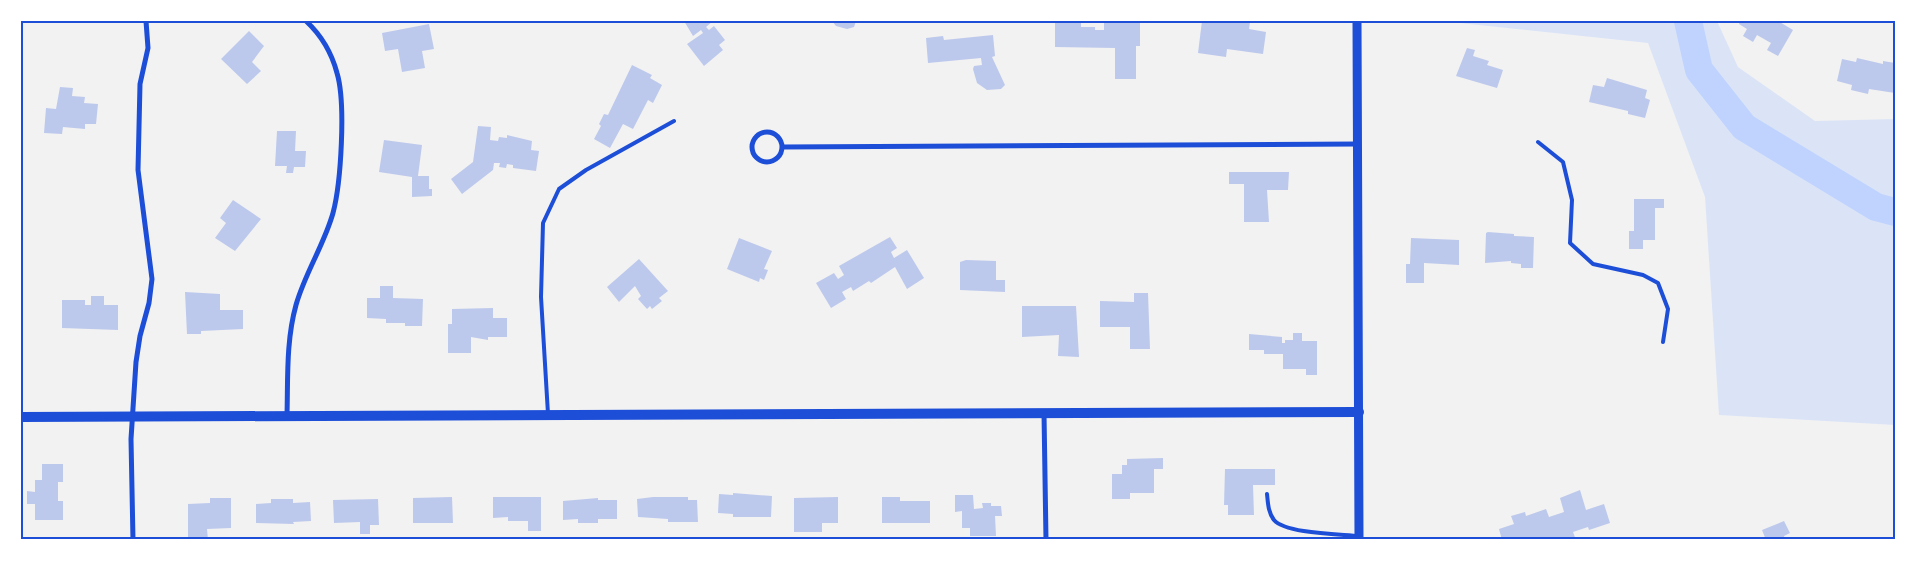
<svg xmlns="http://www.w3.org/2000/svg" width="1916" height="561" font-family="'Golos Text',sans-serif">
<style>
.green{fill:#dbe4f7}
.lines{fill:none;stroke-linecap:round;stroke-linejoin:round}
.river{stroke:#bfd3fe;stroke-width:28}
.building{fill:#bdc9ec}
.service{stroke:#1d4ed8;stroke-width:4}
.minor{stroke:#1d4ed8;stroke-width:5}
.tertiary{stroke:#1d4ed8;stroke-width:9}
.secondary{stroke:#1d4ed8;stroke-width:10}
.neatline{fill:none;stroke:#1d4ed8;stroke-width:2}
</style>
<rect width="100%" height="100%" fill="#f2f2f2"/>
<path class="green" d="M1441 21H1717L1738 67 1815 121 1895 119V425L1719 415 1705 197 1648 43Z"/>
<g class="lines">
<path class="river" d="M1688 21 1699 70 1744 127 1876 207 1895 212"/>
</g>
<path class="building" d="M684 21H713L706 27 709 30 714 26 725 40 719 45 723 50 704 66 687 44 703 33 701 30 693 36Z
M832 21H856L854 27 847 29 836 26Z
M1055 21H1081V27H1095V30H1104V21H1140V46H1136V79H1115V48L1055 47Z
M1202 21 1250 22 1249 29 1266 32 1263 54 1227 49 1226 57 1198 53Z
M1740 21H1778L1793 30 1778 56 1767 50 1771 43 1757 35 1753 42 1743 36 1747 29 1739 24Z
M429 24 434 49 422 51 425 68 402 72 398 49 385 51 382 33Z
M249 31 264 46 252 62 261 71 247 84 221 59Z
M993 35 995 56 992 57 1005 85 1001 89 987 90 977 83 973 69 974 66 982 65 981 58 928 63 926 38 943 36 944 40Z
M1467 48 1475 50 1473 56 1489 61 1487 65 1503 70 1497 88 1456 76Z
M1857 58 1883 64V61L1895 63V93L1869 89 1868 94 1851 90 1852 85 1837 81 1842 59 1856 62Z
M632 65 652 75 650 78 662 85 653 103 648 100 633 129 623 124 610 148 594 139 601 126 599 124 604 114 608 115Z
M1607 78 1647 90 1645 98 1650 100 1645 118 1628 114V111L1589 102 1593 85 1604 87Z
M60 87 73 88 72 96 85 97 84 103 98 104 96 124H85V129L63 127 62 134 44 133 46 108 56 109Z
M478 126 491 127 490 140 498 141 499 137 507 138V135L532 141 531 150 539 151 536 171 513 168V165L507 164 506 168 499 167 500 163H494L493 170 462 194 451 179 473 162Z
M277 131H296L295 151H306L305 167H294L293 173H286L287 166H275Z
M384 140 422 145 418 176H429V189H432V196L412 197V177L379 172Z
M1229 172H1289L1288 190H1267L1269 222H1244V184H1229Z
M1634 199H1664V208H1655V240H1643V249H1629V231H1634Z
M233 200 261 219 235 251 215 238 226 223 220 218Z
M1488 232 1514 234V236L1534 237 1533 268H1521V264L1511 263V261L1485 263 1486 233Z
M890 237 897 248 891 252 894 258 907 250 924 278 907 289 895 267 871 283 869 281 853 291 851 287 842 292 846 299 831 308 816 283 834 273 838 279 844 275 839 266Z
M739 238 772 251 764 269 768 270 764 280 760 278 759 282 727 269Z
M1411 238 1459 240V265L1424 263V283H1406V264H1410Z
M639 259 668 291 659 298 662 301 652 309 650 306 647 309 638 299 641 296 635 286 619 302 607 287Z
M966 260 996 261V280H1005V292L960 290V262Z
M380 286H393V298L423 299 422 326H405V323H386V319L367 318V298H380Z
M185 292 220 294V310H243V329L201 331V334H187Z
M1134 293H1148L1150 349H1130V327H1100V301L1134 302Z
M91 296H104V305H118V330L62 328V300H85V305H91Z
M1022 306H1076L1079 357 1058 356 1059 335 1022 337Z
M493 308V318H507V337H488V340L471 337V353H448V324H452V309Z
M1293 333H1302V341H1317V375H1306V369H1283V354H1264V350H1249V334L1282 337V343H1285V340H1293Z
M1163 458V469H1154V493H1130V499H1112V474H1122V465H1127V459Z
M42 464H63V482H58V501H63V520H35V504H27V491L35 492V480H42Z
M1225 469H1275V485H1253L1254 515H1228V505H1224Z
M1580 490 1586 510 1604 504 1610 523 1589 530 1588 527 1573 532 1576 540H1502L1499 529 1514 524 1511 516 1525 512 1526 516 1546 509 1549 517 1564 512 1560 498Z
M733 493 772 496 771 517H733V514L718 513 719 494 733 495Z
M955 495H973L974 509 983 508 982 503H991V506H1001L1002 516H995L996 536H970V528H962V511L955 512Z
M452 497 453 523H413V498Z
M493 497H541V531H528V521H508V517L493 518Z
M653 497H688V500H697L698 522H668V519L638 517 637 499Z
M838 497V523H822V532H794V498Z
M882 497H900V501H930V523H882Z
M210 498H231V528L207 529 208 540H188V504L210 503Z
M598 498V500H617V519H598V523H578V519L563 520V501Z
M271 499H293V503L310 502 311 521 293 522 294 524 256 523V504L271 503Z
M378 499 379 525H370V534H360V522L334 523 333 500Z
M1784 521 1790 533 1784 536 1785 540H1766L1762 530Z"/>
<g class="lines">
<path class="service" d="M1538 142 1563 162 1572 200 1570 243 1593 264 1643 275 1658 283 1668 309 1663 342
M548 414 541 297 543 223 559 189 586 170 674 121
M1267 494C1268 503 1268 512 1274 520 1286 534 1341 534 1359 536"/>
<path class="minor" d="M752 147a15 15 0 1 1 30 0a15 15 0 1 1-30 0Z
M782 147 1358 144
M1044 413 1046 540
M287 415C288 378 286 341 296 305 305 273 324 245 333 213 341 183 346 103 337 73 332 54 321 35 306 21
M133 540 131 439 136 362 140 336 149 303 152 279 138 170 140 84 148 48 146 21"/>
<path class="tertiary" d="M1357 21 1359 540"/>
<path class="secondary" d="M21 417 1359 412"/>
</g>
<rect width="1916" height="561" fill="none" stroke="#ffffff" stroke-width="45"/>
<rect x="22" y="22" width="1872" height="516" class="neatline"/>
</svg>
